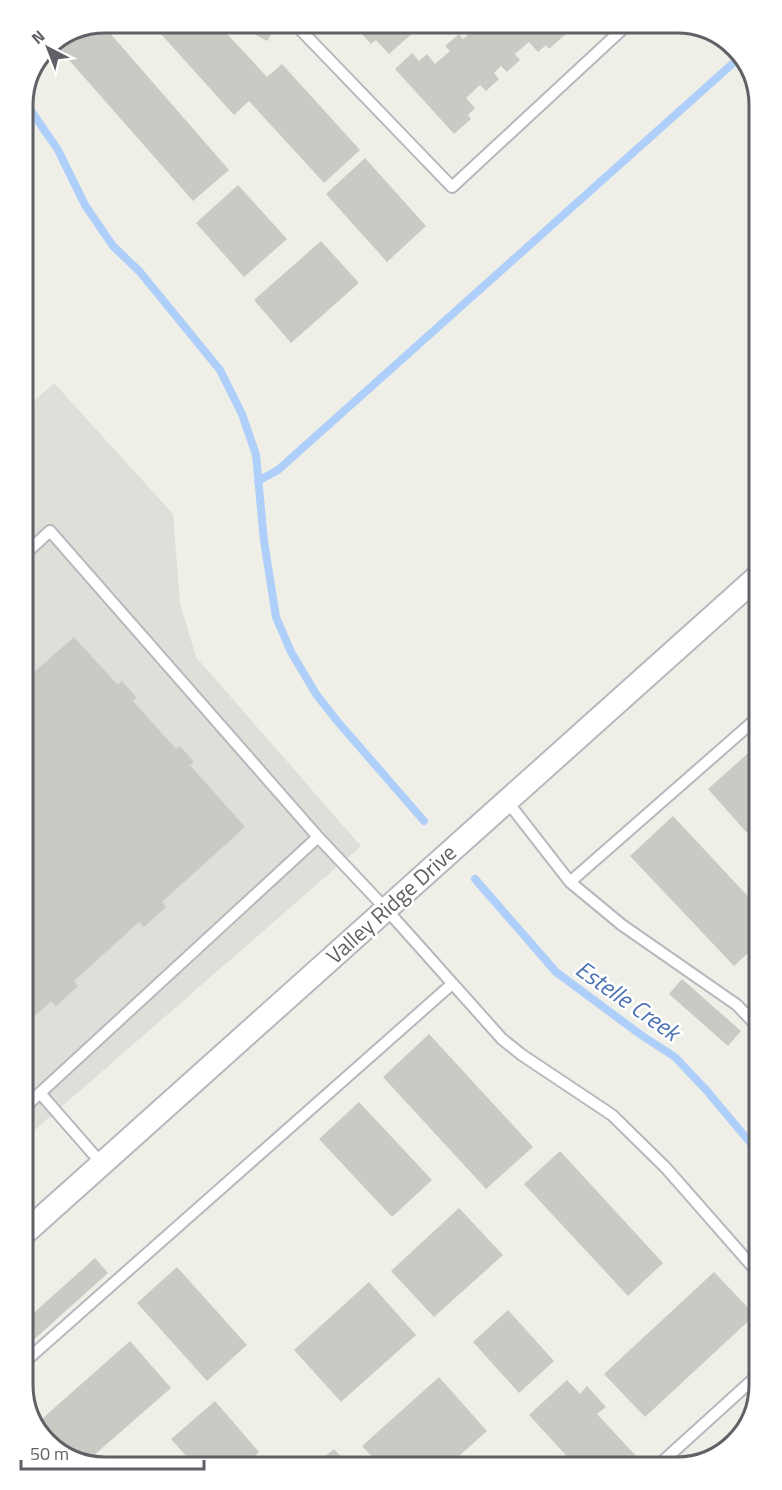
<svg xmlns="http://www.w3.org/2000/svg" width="782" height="1490" font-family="'Titillium Web',sans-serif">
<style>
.industrial{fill:#dfded9}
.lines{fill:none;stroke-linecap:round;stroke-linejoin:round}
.stream{stroke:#aecffa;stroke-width:8}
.building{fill:#cbc9c4}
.lane-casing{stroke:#b7b8bd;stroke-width:14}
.street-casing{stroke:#b7b8bd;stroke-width:26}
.lane{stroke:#fff;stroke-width:10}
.street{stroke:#fff;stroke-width:22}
.labels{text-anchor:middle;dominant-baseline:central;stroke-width:5;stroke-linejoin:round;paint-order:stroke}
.street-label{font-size:22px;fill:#5f6166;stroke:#fff}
.water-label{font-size:24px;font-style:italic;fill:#4d72b4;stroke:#fff}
.rim{fill:none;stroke:#5f6166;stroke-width:3}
</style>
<rect width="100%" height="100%" fill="#f0efe7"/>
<path class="industrial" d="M54 383 173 514 180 603 196 657 361 846 28 1136 24 410Z"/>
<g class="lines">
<path class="stream" d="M23 99 58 150 85 205 113 246 140 272 220 370 242 414 256 455 264 541 276 617 291 652 316 694 338 722 424 821
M258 481 278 470 740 57
M475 879 556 972 641 1035 675 1057 707 1091 758 1152"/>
</g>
<path class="building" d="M171 23H217L267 77 282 64 360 150 324 183 249 101 234 115 160 33Z
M234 23H261L274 30 267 41Z
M352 23H424L389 54 376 40 371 44Z
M472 23H557L567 33 549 49 546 45 538 52 529 42 515 54 520 60 507 72 501 66 494 73 499 79 486 91 480 85 466 98 475 108 468 115 471 119 454 134 395 69 412 53 419 61 427 54 435 64 450 51 445 46 459 34 463 39 471 32 467 27Z
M102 24 229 170 193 201 54 43Z
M365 158 426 226 387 262 326 194Z
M238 185 287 239 244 277 196 223Z
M321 241 359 283 291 343 254 300Z
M74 637 118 685 122 681 137 698 133 701 176 749 180 746 194 762 190 765 245 827 162 902 166 907 144 927 139 922 74 981 78 986 56 1006 51 1001 27 1023 25 680Z
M756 746 757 824 747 833 708 789Z
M673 816 757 906V945L734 966 630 856Z
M682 979 741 1031 728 1046 669 994Z
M429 1034 533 1147 486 1189 383 1077Z
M359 1102 432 1180 392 1217 319 1139Z
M560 1151 663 1263 628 1296 524 1184Z
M459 1208 503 1255 434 1317 391 1271Z
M95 1258 108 1273 29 1344 28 1318Z
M177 1267 247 1345 207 1381 137 1303Z
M714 1272 755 1315 645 1417 604 1374Z
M369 1282 416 1335 341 1402 294 1350Z
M508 1310 554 1361 519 1393 473 1342Z
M130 1341 171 1388 85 1463 59 1453 35 1425Z
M439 1377 487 1431 450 1464H379L362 1446Z
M567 1380 580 1394 587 1386 606 1407 597 1414 638 1458 633 1462 573 1463 529 1415Z
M215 1401 259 1452 243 1466H195L171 1439Z
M334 1449 348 1465H315Z"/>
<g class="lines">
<defs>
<path id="lane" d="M294 23 452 187 629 23
M25 554 50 531 318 837 386 909 502 1039 522 1055 612 1115 666 1168 759 1274
M507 801 570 882 622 925 737 1005 758 1027
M570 882 756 719
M40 1093 102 1164
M27 1105 318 837
M29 1358 452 984
M662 1462 759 1374"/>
<path id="street" d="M28 1230 756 578"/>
</defs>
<use href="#lane" class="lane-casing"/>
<use href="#street" class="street-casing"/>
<use href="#lane" class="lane"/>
<use href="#street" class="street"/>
</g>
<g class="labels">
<g class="street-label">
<text transform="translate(391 904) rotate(-42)">Valley Ridge Drive</text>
</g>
<g class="water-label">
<text transform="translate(628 1000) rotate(35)">Estelle Creek</text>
</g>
</g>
<path d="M0 0H782V1490H0ZM105 33H677A72 72 0 0 1 749 105V1385A72 72 0 0 1 677 1457H105A72 72 0 0 1 33 1385V105A72 72 0 0 1 105 33Z" fill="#fff" fill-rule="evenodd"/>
<path class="rim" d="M105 33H677A72 72 0 0 1 749 105V1385A72 72 0 0 1 677 1457H105A72 72 0 0 1 33 1385V105A72 72 0 0 1 105 33Z"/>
<g transform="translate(48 48) rotate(318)" stroke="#ffffff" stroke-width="4.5" paint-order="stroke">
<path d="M0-4.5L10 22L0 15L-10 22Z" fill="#5f6166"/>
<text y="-9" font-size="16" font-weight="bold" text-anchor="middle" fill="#5f6166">N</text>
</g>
<path d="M21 1460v9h183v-9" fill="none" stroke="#5f6166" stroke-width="3"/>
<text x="30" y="1460" font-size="18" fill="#5f6166" stroke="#ffffff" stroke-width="4.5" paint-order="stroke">50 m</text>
</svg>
